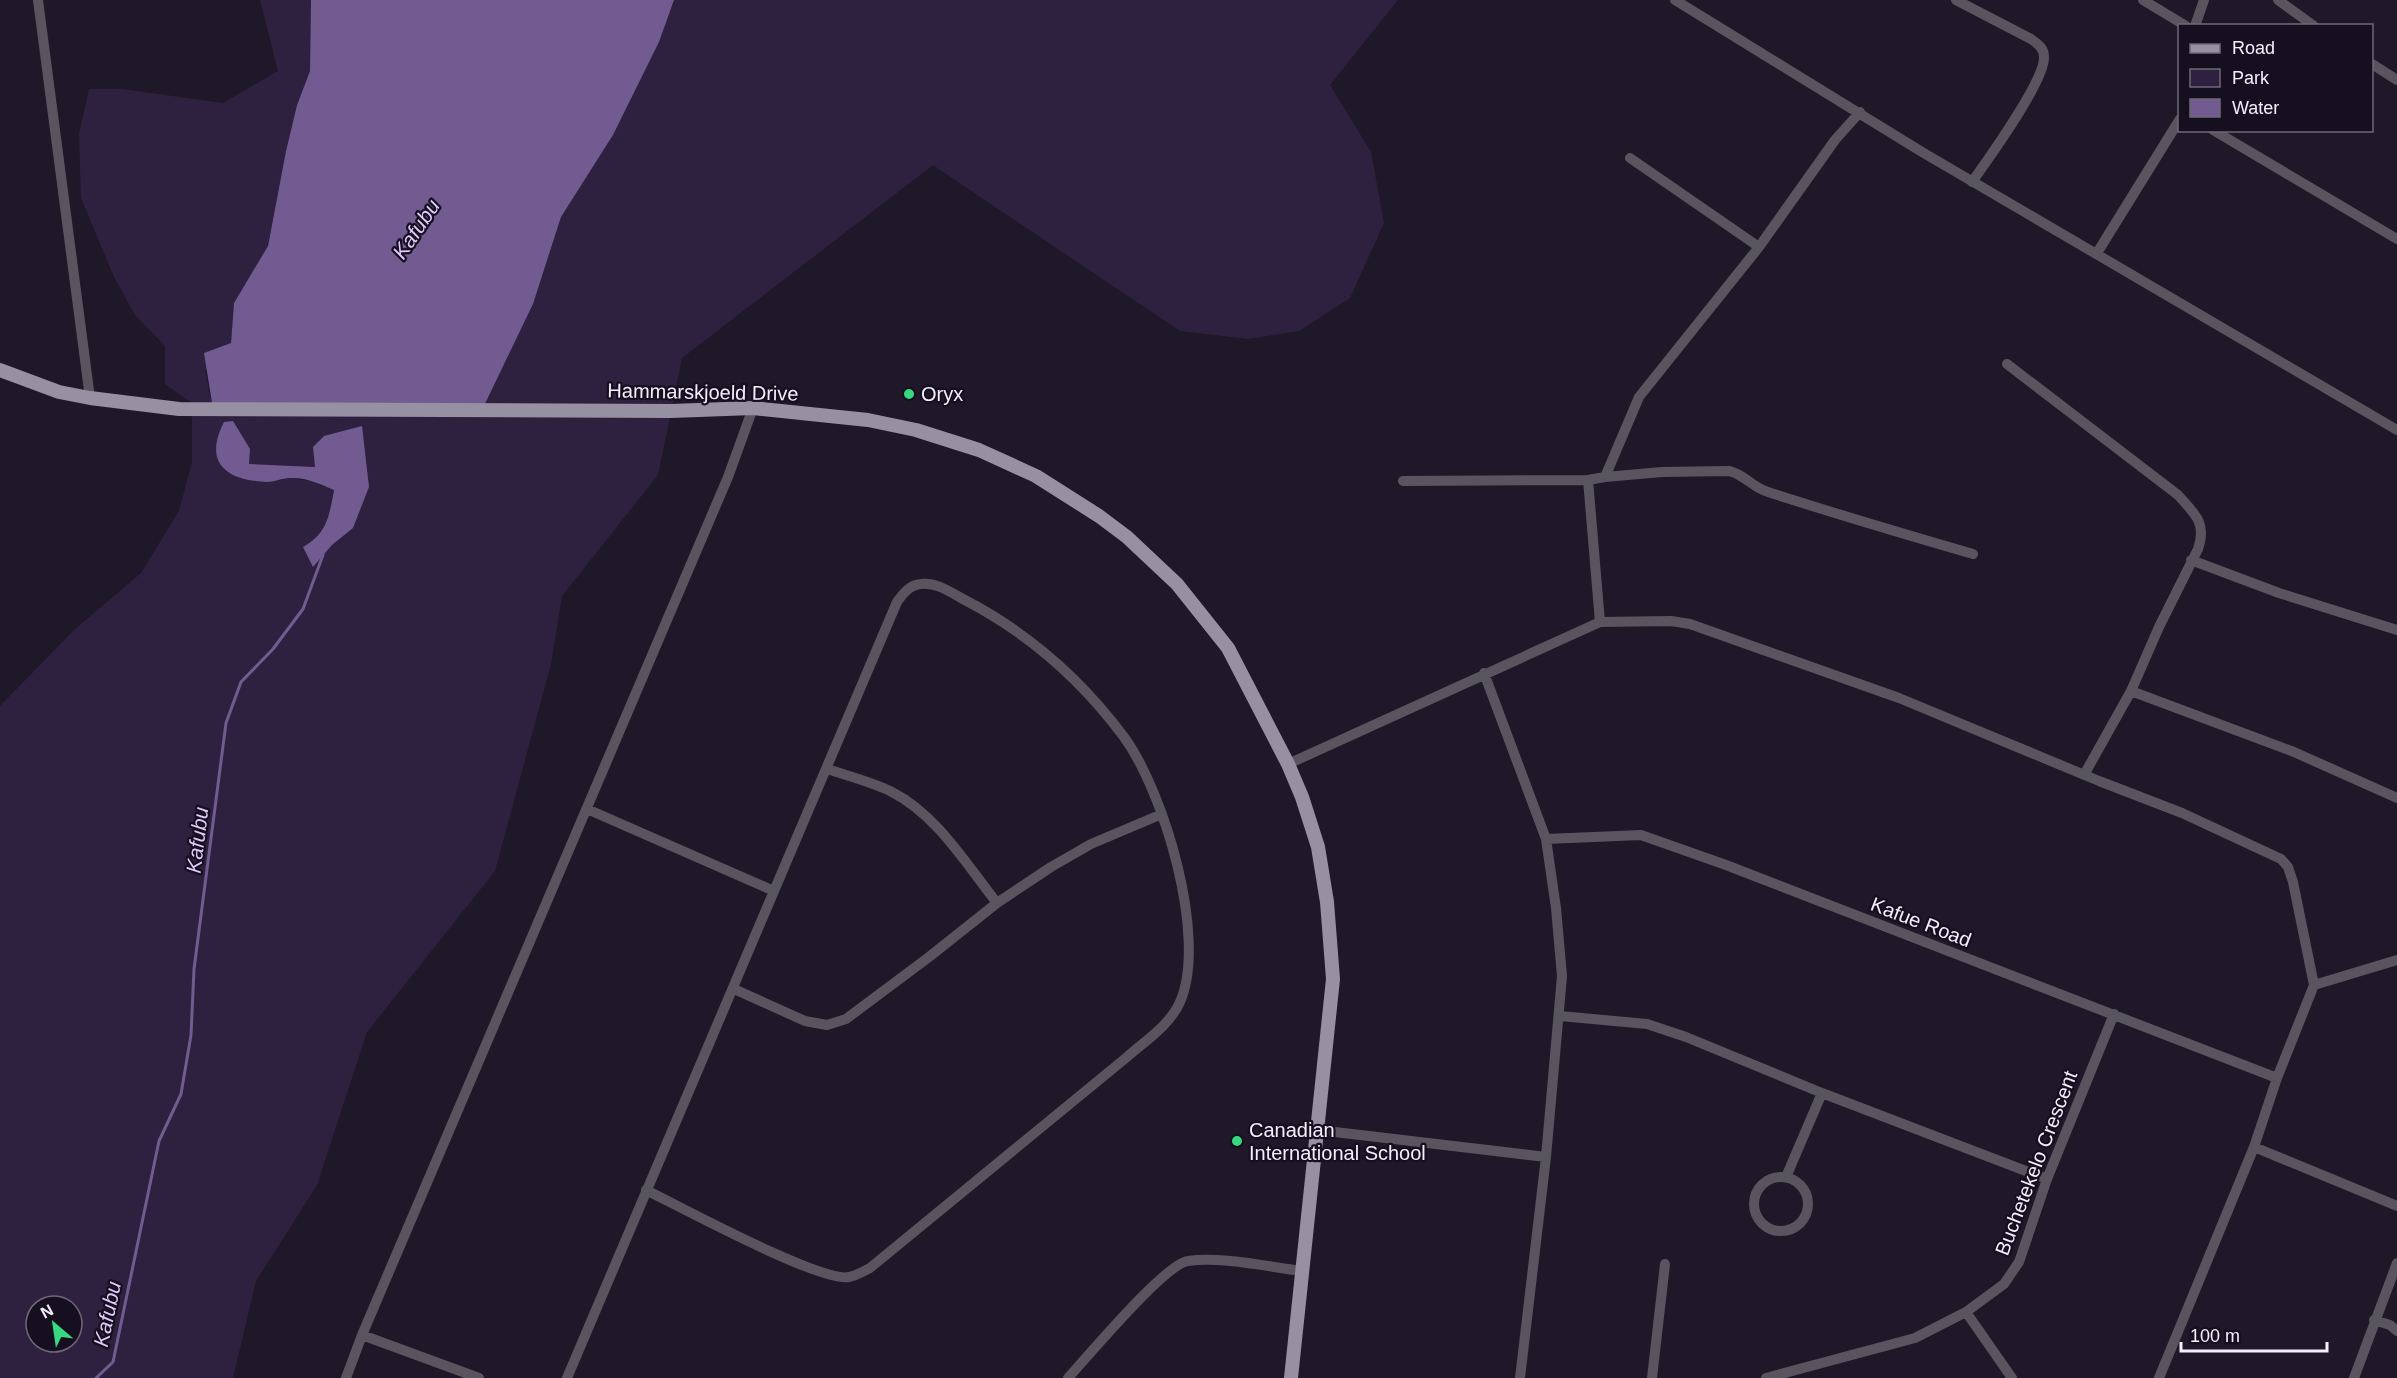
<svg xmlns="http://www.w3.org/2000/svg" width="2397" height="1378" font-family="Arial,sans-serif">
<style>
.green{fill:#2e213f;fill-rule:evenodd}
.water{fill:#725b90}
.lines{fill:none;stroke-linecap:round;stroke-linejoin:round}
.stream{stroke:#725b90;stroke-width:3}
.minor{stroke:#59555f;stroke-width:10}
.major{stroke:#978fa2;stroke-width:14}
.poi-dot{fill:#38d880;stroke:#160f1f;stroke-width:2}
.labels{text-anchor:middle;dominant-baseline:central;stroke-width:4.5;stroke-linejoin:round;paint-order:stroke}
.street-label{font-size:20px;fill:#f3eefb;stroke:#160f1f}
.poi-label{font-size:20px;fill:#f3eefb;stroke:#160f1f;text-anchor:start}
.water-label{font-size:21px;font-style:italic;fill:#decafb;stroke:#160f1f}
</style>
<rect width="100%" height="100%" fill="#1f1829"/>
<path class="green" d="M260 0H311L310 71 297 105 286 151 268 246 234 303 231 343 205 371 213 409H482L533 304 561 217 613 135 659 42 674 0H1398L1330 85 1371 152 1384 223 1350 298 1299 331 1248 339 1180 331 933 165 682 358 658 475 562 596 551 664 495 871 367 1032 317 1185 256 1281 233 1378H0V706L74 630 141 573 179 511 192 462V403L165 384V346L135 315 114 277 81 198 79 134 89 89H122L223 103 278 71ZM249 464 316 467 369 487 353 528 332 545 313 567 303 547C327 532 329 517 334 490L310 481 290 478 269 482 248 479ZM36 1306H72V1342H36Z"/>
<path class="water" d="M311 0H674L659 42 613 135 561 217 533 304 482 410 213 409 204 353 231 343 234 303 268 246 286 151 297 105 310 71Z
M233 421 250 449 249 464 315 467 313 447 324 436 362 426 369 487 353 528 332 545 313 567 303 547C327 533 329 517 334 490 320 484 305 477 290 478 282 478 275 482 267 482 226 480 203 463 224 422Z"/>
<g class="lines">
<path class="stream" d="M96 1378 113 1362 159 1141 181 1094 191 1035 194 969 226 723 241 682 273 649 303 609 323 555"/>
<path class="minor" d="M38 0 90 398
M1675 0 1922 152 2397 430
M1956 0 2031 39C2038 44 2044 48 2044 57 2045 81 1988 159 1972 182
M2143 0 2186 26
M2278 0 2314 26
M2195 26 2204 0
M2372 64 2397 80
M2213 130 2397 239
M1630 158 1759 247
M2097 253 2180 119
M2007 364 2178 495C2195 514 2207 523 2198 549L2159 627 2131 691
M1605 477 1662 472 1729 471C1744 474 1753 488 1768 492 1836 514 1904 534 1973 554
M1588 480 1605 477 1639 397 1759 247 1835 140 1860 112
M1403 481 1588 480 1600 622
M2191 560 2279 593 2397 630
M1484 673 1546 839 1556 908 1562 976 1546 1157 1520 1378
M1288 764 1600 622 1671 621 1690 624 1899 698 2099 781 2182 813 2281 859 2288 867 2293 882 2314 985 2277 1078 2254 1147 2159 1378
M827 769C848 776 872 782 892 792 937 815 966 864 997 903
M2084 775 2131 691 2294 752 2397 798
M587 809 774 891
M1546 839 1641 835 1726 865 2277 1078
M2314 985 2397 960
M734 989 805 1021 827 1025 846 1019 929 957 997 903 1051 867 1091 844 1162 814
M1560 1016 1647 1024 1686 1037 1822 1093 2047 1179
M1318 1130 1546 1157
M2254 1147 2397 1206
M1786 1177 1822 1093
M1754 1204a27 27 0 1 1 54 0a27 27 0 1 1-54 0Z
M1966 1312 2012 1378
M2374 1320 2390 1325 2397 1331
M362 1335 479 1378
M346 1378 362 1335 728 477 753 408
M567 1378C675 1119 788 861 897 602 903 594 909 585 921 584 936 582 950 592 963 599 1027 632 1081 679 1124 737 1164 792 1208 938 1180 1002 1170 1025 1145 1041 1127 1057L870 1268C864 1271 856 1276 849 1277 821 1283 679 1206 646 1190
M1068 1378C1088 1356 1165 1264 1188 1261 1220 1256 1268 1267 1302 1271
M1652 1378 1665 1264
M1766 1378 1915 1338 1966 1312 2004 1284 2019 1262 2047 1179 2114 1014
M2354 1378 2397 1263"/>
<path class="major" d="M0 370 59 392 90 398 179 409 671 411 753 408 868 420 916 430 979 450 1036 476 1099 516 1127 537 1177 584 1228 648 1288 764 1302 797 1318 847 1327 902 1333 979 1291 1378"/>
</g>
<g class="poi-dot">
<circle cx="909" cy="394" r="6"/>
<circle cx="1237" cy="1141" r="6"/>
</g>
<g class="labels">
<g class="street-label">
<text transform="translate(703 392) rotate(1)">Hammarskjoeld Drive</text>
<text transform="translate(1921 922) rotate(21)">Kafue Road</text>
<text transform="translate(2036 1163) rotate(-69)">Buchetekelo Crescent</text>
</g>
<g class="poi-label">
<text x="921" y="394">Oryx</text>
<text x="1249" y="1130">Canadian<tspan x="1249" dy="23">International School</tspan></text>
</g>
<g class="water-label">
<text transform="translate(416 229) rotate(-56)">Kafubu</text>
<text transform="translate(197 840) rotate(-83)">Kafubu</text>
<text transform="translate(107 1314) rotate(-78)">Kafubu</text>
</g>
</g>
<rect x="2178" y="24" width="195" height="108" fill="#160f1f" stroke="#6e6877" stroke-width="1.5"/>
<rect x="2190" y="44" width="30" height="9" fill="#978fa2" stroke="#6e6877" stroke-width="1.5"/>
<text x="2232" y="54" font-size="18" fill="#f3eefb">Road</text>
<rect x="2190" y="69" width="30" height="18" fill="#2e213f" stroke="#6e6877" stroke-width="1.5"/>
<text x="2232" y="84" font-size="18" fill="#f3eefb">Park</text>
<rect x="2190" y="99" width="30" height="18" fill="#725b90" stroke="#6e6877" stroke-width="1.5"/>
<text x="2232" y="114" font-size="18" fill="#f3eefb">Water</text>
<g transform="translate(54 1324) rotate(331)"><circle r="28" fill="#160f1f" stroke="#6e6877" stroke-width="1.5"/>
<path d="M0-4.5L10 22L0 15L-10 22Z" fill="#38d880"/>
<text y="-9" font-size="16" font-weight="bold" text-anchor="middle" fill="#f3eefb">N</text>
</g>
<path d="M2181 1342v9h146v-9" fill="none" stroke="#f3eefb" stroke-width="3"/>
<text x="2190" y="1342" font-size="18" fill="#f3eefb" stroke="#160f1f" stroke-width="4.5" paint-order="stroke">100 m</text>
</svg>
